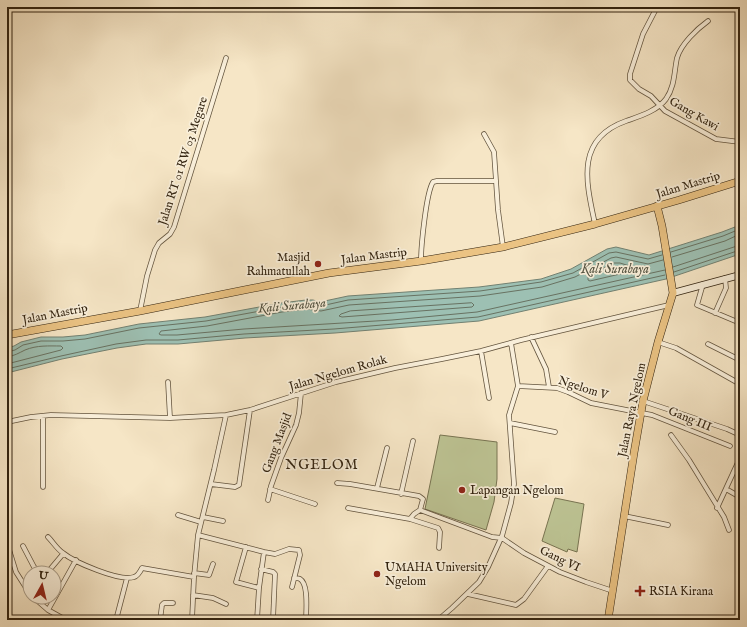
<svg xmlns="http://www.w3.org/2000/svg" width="747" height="627" font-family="'IM FELL English',serif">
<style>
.green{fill:#bdc494;stroke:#787452}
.water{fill:#9dc0b3;stroke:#728172}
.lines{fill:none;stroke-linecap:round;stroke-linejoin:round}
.shore{stroke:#687262;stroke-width:1}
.minor-casing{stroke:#63543e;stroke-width:5.5}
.secondary-casing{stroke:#322310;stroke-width:8}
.primary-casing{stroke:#322310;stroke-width:8}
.minor{stroke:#f9efda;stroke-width:4}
.secondary{stroke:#f9efda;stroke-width:6}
.primary{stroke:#ebc383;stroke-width:7}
.poi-dot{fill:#8f2418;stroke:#f9efda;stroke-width:1.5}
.labels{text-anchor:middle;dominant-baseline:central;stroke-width:3.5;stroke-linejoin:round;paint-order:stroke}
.street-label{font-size:12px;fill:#322310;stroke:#f9efda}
.poi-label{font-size:12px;fill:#322310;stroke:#f9efda;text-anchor:start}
.water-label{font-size:13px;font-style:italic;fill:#525241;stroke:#f9efda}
.quarter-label{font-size:14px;letter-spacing:1px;fill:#322310;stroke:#f9efda}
</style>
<rect width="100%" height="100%" fill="#f6e6c6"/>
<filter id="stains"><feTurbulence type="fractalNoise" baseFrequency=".005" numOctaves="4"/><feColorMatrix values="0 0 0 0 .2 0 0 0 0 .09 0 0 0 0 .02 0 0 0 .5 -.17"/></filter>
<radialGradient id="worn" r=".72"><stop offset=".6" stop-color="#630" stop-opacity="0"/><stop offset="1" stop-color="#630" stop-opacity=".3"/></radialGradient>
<path class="green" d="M440 435 497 442V479L494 502 486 530 425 509Z
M555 498 584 504 577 552 568 549 567 552 542 541Z"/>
<path class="water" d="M740 225V254L666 279 479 321 335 333 245 338 178 344H146L117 348 62 359 7 373V348L14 346 21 342 41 337H63L85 335 139 324 205 317 281 303 306 300H313L320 302 348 296 479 287 541 279 571 269 607 249 616 247 649 255 722 232Z"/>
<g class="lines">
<path class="shore" d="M671 252 723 236 740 229
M672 257 725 241 740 234
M663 260 648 264 616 257 611 258 575 277 542 287 480 296 349 305 321 311 306 309 282 312 207 326 161 331 159 334 161 335H177L244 329 392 320 477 312 665 270
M613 263H620L633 267 635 270 633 271 590 281 588 280V277Z
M673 267 740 245
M674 272 740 250
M472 303 474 305 472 307 342 317 339 316 341 314 350 311Z
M7 352 15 350 23 345 41 341H63L85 339 139 328 206 321 282 307 306 304 321 306 348 300 480 291 541 282 573 273 609 253 616 252 648 259 662 255
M7 357C14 356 19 353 25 350 37 345 49 346 61 346L63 348 61 350 7 364
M7 369 61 356 116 344 146 340H178L244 334 334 329 478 317 665 275"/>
<defs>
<path id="minor" d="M657 7 643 34 630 74V80L639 89 651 96 665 111 716 139 740 142
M484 134 494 152 498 210 503 247
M595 224C586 182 575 139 626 121 640 116 657 111 666 99 675 86 674 72 677 58 681 44 697 29 708 21
M421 261C421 247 426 193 433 182L437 181H496
M703 284 697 305 740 323
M140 311 147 276 155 250 159 243 170 234 174 227 226 58
M715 313 726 288 725 278
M531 337 546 369 549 387
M658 342 676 348 740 384
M708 344 740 360
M481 351 489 398
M168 382 170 418
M518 386 557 388 568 392 591 403 652 415 730 446
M643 401 727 429 740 435
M7 422 31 417 51 415 170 418 226 415 250 410 336 382 395 368 442 359 481 351 521 340 669 305
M510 423 555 432
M671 435 689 460 724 517 729 530
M337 483 350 484 419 496 423 499 420 510 492 537 502 538 524 553 560 572 586 582 613 591
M211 484 235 487 239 485 250 410
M43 487V416
M377 488 387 448
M270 489 315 504
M726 489 740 497
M401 494 413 441
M268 500 271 486 281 458 296 425 299 413 301 393
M348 508 410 519 438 528 440 532 439 548
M717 508 740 458
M178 515 201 522
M624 516 668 525
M203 517 223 521
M410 519 414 514 420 510
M198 535 264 552 275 554 289 549 299 550 300 555 292 587
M48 537C53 542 57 549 63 553 74 562 120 582 134 577 138 576 140 572 142 568L194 577
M7 543 16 572 30 594
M23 546 34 567 40 573
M246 547 236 582 259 588
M261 569 273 572 275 574 273 620
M47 573 63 554
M194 573 209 575 213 564
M294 578C296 578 299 578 300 579 309 584 306 611 306 620
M468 594 516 605 524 599 548 566
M193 595 213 598 226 604
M33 597 48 610 66 620
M48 610 76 560
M116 620 127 578
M160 620 162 605 164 603H173
M192 620 194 577 198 535 214 470 226 415
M257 620 259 588 264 552
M438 620 452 608 479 582 488 567 502 536 511 503 514 484 509 415 518 386 511 343"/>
<path id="secondary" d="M673 293 740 275"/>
<path id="primary" d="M7 335 140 311 329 273 421 261 503 247 595 224 679 200 740 181
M608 620 634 453 643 401 658 342 673 293 662 226 657 206"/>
</defs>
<use href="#minor" class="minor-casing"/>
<use href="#secondary" class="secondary-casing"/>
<use href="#primary" class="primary-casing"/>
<use href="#minor" class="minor"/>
<use href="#secondary" class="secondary"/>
<use href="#primary" class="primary"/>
</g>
<g class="poi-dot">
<circle cx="318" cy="264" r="4"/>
<circle cx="462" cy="490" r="4"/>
<circle cx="377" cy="574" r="4"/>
<path d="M638 585h4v4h4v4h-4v4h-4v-4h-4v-4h4z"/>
</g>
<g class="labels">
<g class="street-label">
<text transform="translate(694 114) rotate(30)">Gang Kawi</text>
<text transform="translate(183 161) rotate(-72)">Jalan RT 01 RW 03 Megare</text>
<text transform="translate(688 185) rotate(-17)">Jalan Mastrip</text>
<text transform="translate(374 256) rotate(-7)">Jalan Mastrip</text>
<text transform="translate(55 314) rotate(-11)">Jalan Mastrip</text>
<text transform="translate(338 373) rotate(-16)">Jalan Ngelom Rolak</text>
<text transform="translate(583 388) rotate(18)">Ngelom V</text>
<text transform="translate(632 410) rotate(-78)">Jalan Raya Ngelom</text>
<text transform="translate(690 419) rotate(22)">Gang III</text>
<text transform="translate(277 443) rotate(-69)">Gang Masjid</text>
<text transform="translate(560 559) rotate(26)">Gang VI</text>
</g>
<g class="poi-label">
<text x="310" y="257" text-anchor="end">Masjid<tspan x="310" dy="14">Rahmatullah</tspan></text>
<text x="470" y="490">Lapangan Ngelom</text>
<text x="385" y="567">UMAHA University<tspan x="385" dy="14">Ngelom</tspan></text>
<text x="649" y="591">RSIA Kirana</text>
</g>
<g class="water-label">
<text x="615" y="269">Kali Surabaya</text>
<text transform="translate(292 306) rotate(-5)">Kali Surabaya</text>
</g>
<g class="quarter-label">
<text x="322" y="465">NGELOM</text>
</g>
</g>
<rect width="747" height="627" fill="none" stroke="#f6e6c6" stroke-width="24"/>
<rect x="8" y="8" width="731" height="611" fill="none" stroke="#322310" stroke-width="2"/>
<rect x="12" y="12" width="723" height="603" fill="none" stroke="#322310"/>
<g transform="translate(42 585) rotate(8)"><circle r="19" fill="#f9efda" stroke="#a99d89"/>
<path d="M0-3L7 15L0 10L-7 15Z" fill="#8f2418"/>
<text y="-6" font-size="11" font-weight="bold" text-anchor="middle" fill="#322310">U</text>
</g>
<rect width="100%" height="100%" filter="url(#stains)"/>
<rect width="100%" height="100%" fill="url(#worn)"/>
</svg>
